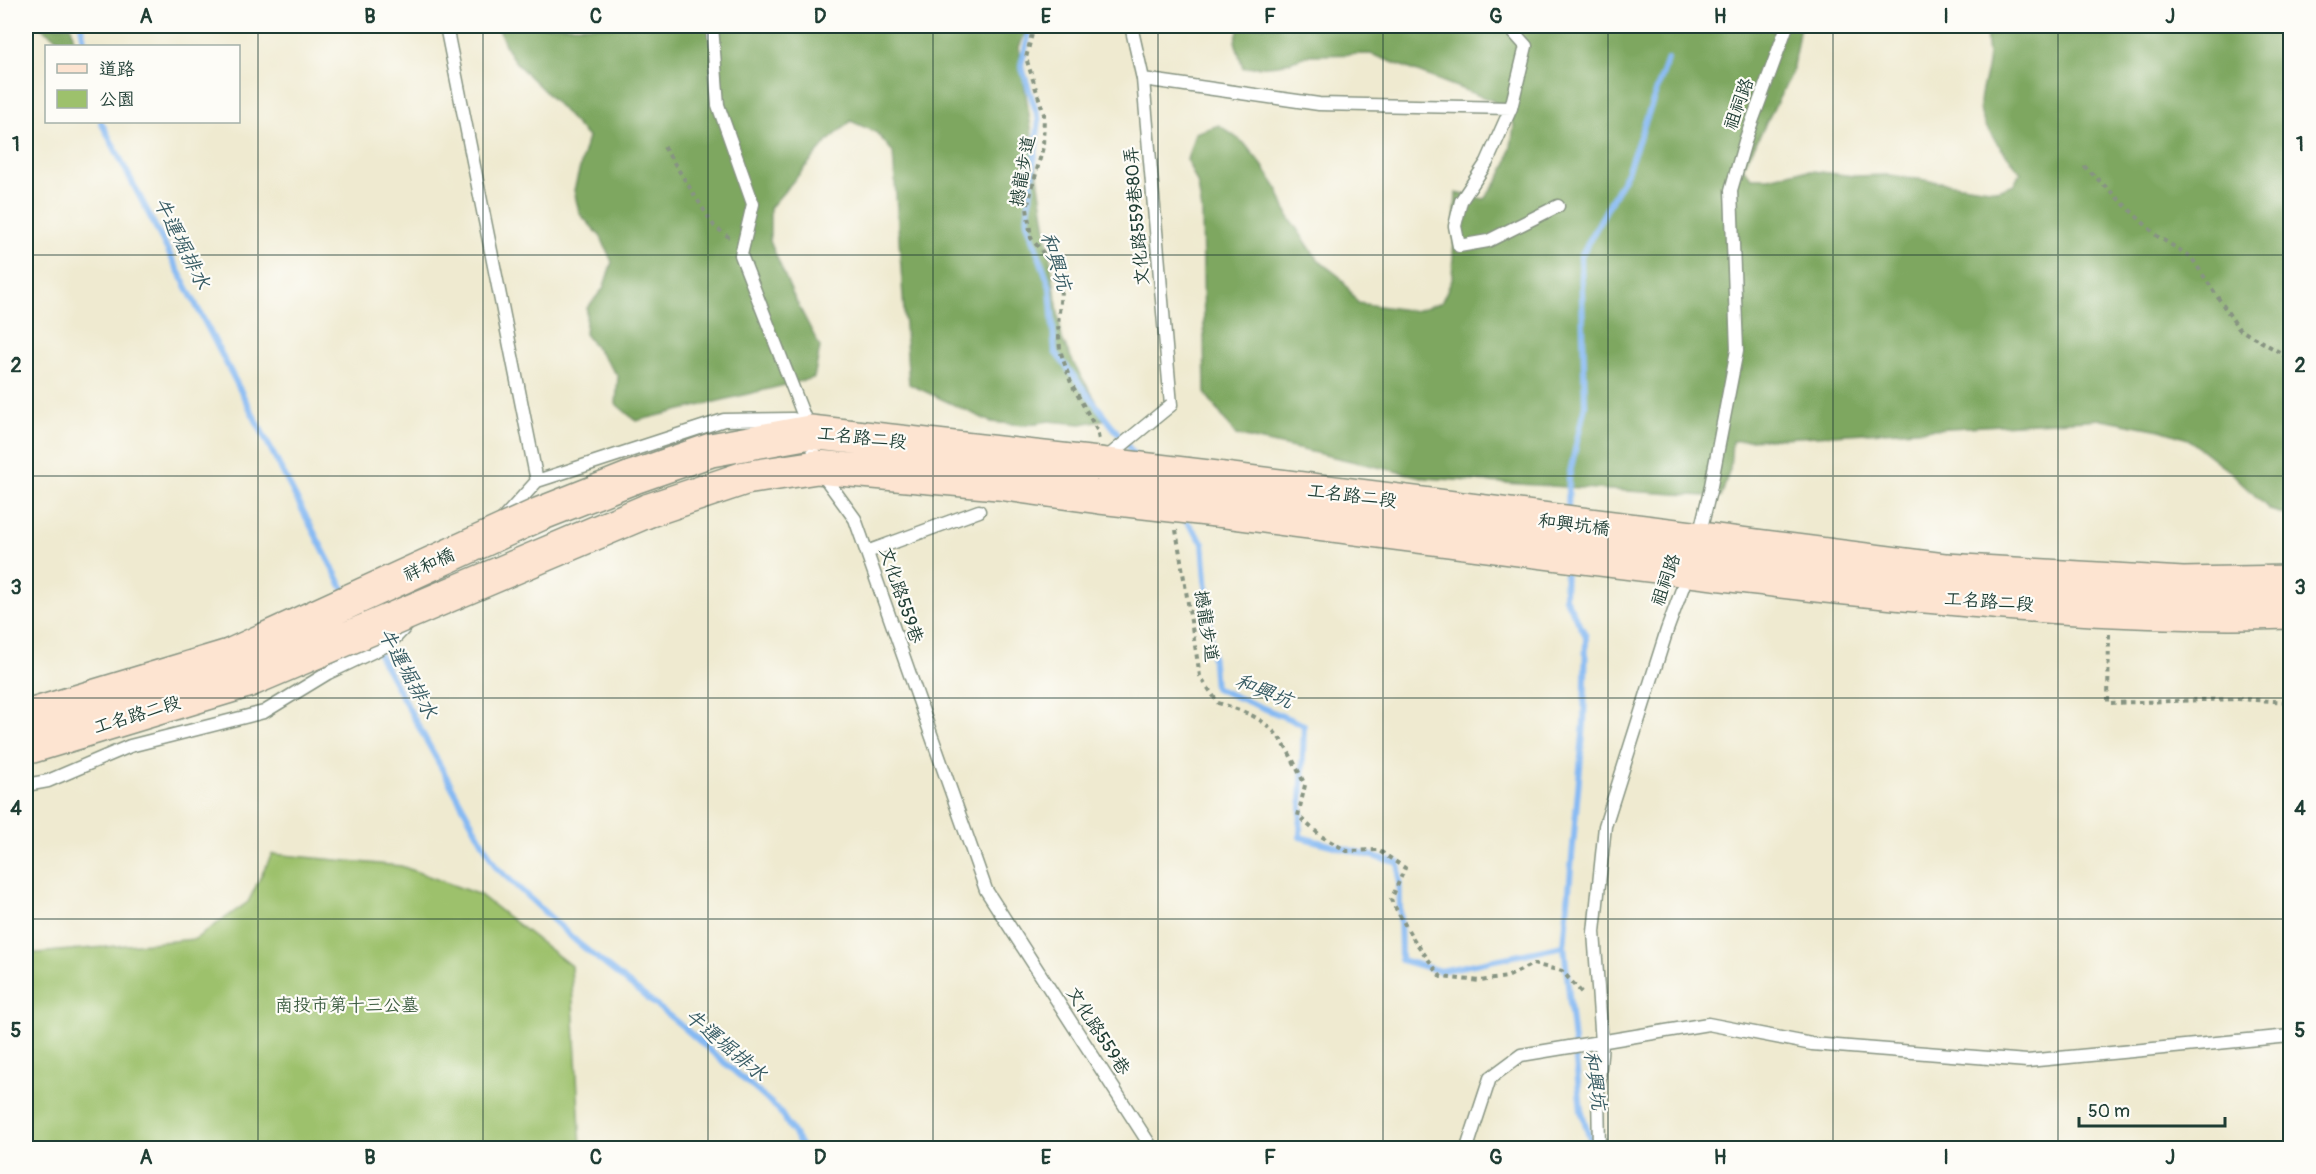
<svg xmlns="http://www.w3.org/2000/svg" width="2316" height="1174" font-family="Pangolin,'LXGW WenKai TC',sans-serif">
<style>
.green{fill:#9dc16c;stroke:#5e7f50;stroke-width:1.5}
.forest{fill:#7ea760;stroke:#4e724a;stroke-width:1.5}
.lines{fill:none;stroke-linecap:round;stroke-linejoin:round}
.stream{stroke:#85b9f3;stroke-width:6}
.service-casing{stroke:#879482;stroke-width:15}
.secondary-casing{stroke:#879482;stroke-width:36}
.path{stroke:#879482;stroke-width:4;stroke-dasharray:4.5 4.5;stroke-linecap:butt}
.service{stroke:#fff;stroke-width:12}
.secondary{stroke:#fde4d1;stroke-width:33}
.service-bridge-casing{stroke:#879482;stroke-width:15;stroke-linecap:butt}
.secondary-bridge-casing{stroke:#879482;stroke-width:36;stroke-linecap:butt}
.service-bridge{stroke:#fff;stroke-width:12}
.secondary-bridge{stroke:#fde4d1;stroke-width:33}
.grid{fill:none;stroke:#1f3d34;stroke-width:1.5;stroke-opacity:0.55}
.labels{text-anchor:middle;dominant-baseline:central;stroke-width:4.5;stroke-linejoin:round;paint-order:stroke}
.street-label{font-size:18px;fill:#1f3d34;stroke:#fdfcf7}
.park-label{font-size:18px;fill:#3e5e42;stroke:#fdfcf7}
.water-label{font-size:20px;font-style:italic;fill:#385c64;stroke:#fdfcf7}
.neatline{fill:none;stroke:#1f3d34;stroke-width:2}
.grid-label{font-size:20px;text-anchor:middle;font-weight:bold;fill:#1f3d34}
</style>
<rect width="100%" height="100%" fill="#fdfcf7"/>
<filter id="ink" filterUnits="userSpaceOnUse"><feTurbulence type="fractalNoise" baseFrequency=".0167" numOctaves="2"/><feDisplacementMap in="SourceGraphic" scale="12" xChannelSelector="R" yChannelSelector="G"/><feConvolveMatrix kernelMatrix="1 2 1 2 8 2 1 2 1" color-interpolation-filters="sRGB"/></filter>
<filter id="wash" filterUnits="userSpaceOnUse"><feTurbulence type="fractalNoise" baseFrequency=".008" numOctaves="4" result="noise"/><feDisplacementMap in="SourceGraphic" scale="24" xChannelSelector="R" yChannelSelector="G"/><feGaussianBlur stdDeviation="1.35" result="paint"/><feColorMatrix in="noise" values="0 0 0 0 0 0 0 0 0 0 0 0 0 0 0 0 0 1.4 0 .05"/><feComposite in="paint" operator="in"/></filter>
<g filter="url(#wash)">
<rect width="100%" height="100%" fill="#efead0"/>
<path class="green" d="M272 854 401 866 480 895 571 966 581 1148H26V954L195 939 248 902Z"/>
<path class="forest" d="M38 26H71L75 46H68Z
M498 26H1028L1019 47 1062 339 1076 368 1107 419 1081 424 1049 421 1023 425 991 422 909 384 893 152 877 133 851 121 827 142 770 208V241L792 293 820 347 814 378 636 421 616 404 618 376 585 334 587 308 603 289 612 262 601 237 579 213 574 190 588 137C575 124 563 109 549 96 523 68 510 65 498 26Z
M1240 26H1800L1792 73 1743 168 1752 178H1769L1797 171H1812L1854 176 1889 175 1997 190 2014 184 2021 173C2010 158 1985 132 1981 114 1977 99 1986 78 1988 63 1989 50 1984 38 1988 26H2290V516L2270 510 2232 473 2188 439 2160 430 2102 419 1732 441 1730 469 1721 497 1426 478 1236 435 1205 393 1202 212 1198 185 1187 160 1195 133 1219 125 1244 143 1262 165 1277 188 1288 216 1318 260 1340 277 1358 303 1414 311 1441 303 1452 280 1456 193 1484 199C1506 173 1511 158 1514 124L1493 101 1371 54 1310 55 1279 65 1243 68 1235 41Z"/>
<g class="lines">
<path class="stream" d="M81 26 85 46
M1031 26 1021 65 1039 120 1027 222 1050 287 1055 352 1137 458
M101 122 345 592
M1568 511 1569 477 1585 405 1581 256 1627 172 1668 59
M1184 518 1203 543 1215 688 1304 725 1300 837 1399 863 1401 960 1440 971 1564 946
M1566 563 1565 598 1586 636 1584 723 1564 946 1581 1110 1593 1148
M376 649 496 867 577 942 682 1026 778 1109 803 1148"/>
</g>
</g>
<g filter="url(#ink)">
<g class="lines">
<defs>
<path id="service" d="M446 26 537 481 501 521
M712 26 718 105 753 204 741 255 810 432 817 467 855 519 986 890 1152 1148
M1131 26 1143 79 1171 405
M1508 26 1526 46 1511 108 1487 162 1461 201 1455 226 1459 246 1488 241 1558 206
M1143 79 1319 104 1511 108
M537 481 724 420 793 419 803 426
M1699 536 1710 491 1737 350 1731 190 1746 138 1787 26
M867 552 979 511
M26 785 48 781 130 746 264 712 328 673 389 644 409 623
M1467 1148 1490 1078 1521 1055 1708 1024 1812 1044 2027 1061 2290 1036
M1599 1148 1598 1092 1602 1043 1594 932 1605 826 1667 630 1688 573"/>
<path id="secondary" d="M631 478 711 450 810 432 1098 464
M1217 478 1946 570 2183 584 2290 582
M1216 510C1413 535 1610 562 1808 584 1969 601 2129 617 2290 612
M647 511 745 478 817 467 998 483 1100 497
M26 717 229 656
M26 748 247 681"/>
</defs>
<use href="#service" class="service-casing"/>
<use href="#secondary" class="secondary-casing"/>
<path class="path" d="M1034 26 1026 58 1044 114 1043 147 1027 208 1031 238 1049 260 1061 291 1058 324 1060 350 1071 383 1097 430 1099 440
M664 147 714 226 730 238
M2084 166 2157 236 2191 257 2239 329 2281 353 2290 362
M1176 530 1200 676 1218 703C1274 719 1281 735 1305 785L1298 816 1321 836 1347 851 1378 850 1405 868 1391 900 1412 937 1441 977 1480 981 1507 977 1533 964 1562 971 1583 994
M2109 634 2108 703 2237 699 2290 702"/>
<use href="#service" class="service"/>
<use href="#secondary" class="secondary"/>
<defs>
<path id="service-bridge" d="M1105 459 1171 405"/>
<path id="secondary-bridge" d="M1098 464 1217 478
M1100 497 1216 510
M229 656 540 514 631 478
M247 681 647 511"/>
</defs>
<use href="#service-bridge" class="service-bridge-casing"/>
<use href="#secondary-bridge" class="secondary-bridge-casing"/>
<use href="#service-bridge" class="service-bridge"/>
<use href="#secondary-bridge" class="secondary-bridge"/>
</g>
</g>
<path class="grid" d="M258 26V1148M483 26V1148M708 26V1148M933 26V1148M1158 26V1148M1383 26V1148M1608 26V1148M1833 26V1148M2058 26V1148M26 255H2290M26 476H2290M26 698H2290M26 919H2290"/>
<g class="labels">
<g class="street-label">
<text transform="translate(1739 104) rotate(-70)">祖祠路</text>
<text transform="translate(1023 171) rotate(-80)">撼龍步道</text>
<text transform="translate(1137 216) rotate(-95)">文化路559巷80弄</text>
<text transform="translate(862 438) rotate(6)">工名路二段</text>
<text transform="translate(1352 496) rotate(7)">工名路二段</text>
<text transform="translate(1574 525) rotate(7)">和興坑橋</text>
<text transform="translate(429 565) rotate(-25)">祥和橋</text>
<text transform="translate(1666 580) rotate(-71)">祖祠路</text>
<text transform="translate(901 595) rotate(71)">文化路559巷</text>
<text transform="translate(1989 602) rotate(4)">工名路二段</text>
<text transform="translate(1206 626) rotate(81)">撼龍步道</text>
<text transform="translate(137 715) rotate(-17)">工名路二段</text>
<text transform="translate(1098 1031) rotate(57)">文化路559巷</text>
</g>
<g class="park-label">
<text x="347" y="1005">南投市第十三公墓</text>
</g>
<g class="water-label">
<text transform="translate(182 243) rotate(63)">牛運堀排水</text>
<text transform="translate(1056 261) rotate(73)">和興坑</text>
<text transform="translate(408 673) rotate(61)">牛運堀排水</text>
<text transform="translate(1264 691) rotate(22)">和興坑</text>
<text transform="translate(726 1045) rotate(40)">牛運堀排水</text>
<text transform="translate(1595 1080) rotate(82)">和興坑</text>
</g>
</g>
<rect width="2316" height="1174" fill="none" stroke="#fdfcf7" stroke-width="66"/>
<rect x="45" y="45" width="195" height="78" fill="#fdfcf7" stroke="#a4b0a9" stroke-width="1.5"/>
<rect x="57" y="64" width="30" height="9" fill="#fde4d1" stroke="#a4b0a9" stroke-width="1.5"/>
<text x="99" y="75" font-size="18" fill="#1f3d34">道路</text>
<rect x="57" y="90" width="30" height="18" fill="#9dc16c" stroke="#a4b0a9" stroke-width="1.5"/>
<text x="99" y="105" font-size="18" fill="#1f3d34">公園</text>
<path d="M2079 1117v9h146v-9" fill="none" stroke="#1f3d34" stroke-width="3"/>
<text x="2088" y="1117" font-size="18" fill="#1f3d34" stroke="#fdfcf7" stroke-width="4.5" paint-order="stroke">50 m</text>
<rect x="33" y="33" width="2250" height="1108" class="neatline"/>
<g class="grid-label">
<text x="146" y="23">A</text>
<text x="370" y="23">B</text>
<text x="596" y="23">C</text>
<text x="820" y="23">D</text>
<text x="1046" y="23">E</text>
<text x="1270" y="23">F</text>
<text x="1496" y="23">G</text>
<text x="1720" y="23">H</text>
<text x="1946" y="23">I</text>
<text x="2170" y="23">J</text>
<text x="16" y="151">1</text>
<text x="2300" y="151">1</text>
<text x="16" y="372">2</text>
<text x="2300" y="372">2</text>
<text x="16" y="594">3</text>
<text x="2300" y="594">3</text>
<text x="16" y="815">4</text>
<text x="2300" y="815">4</text>
<text x="16" y="1037">5</text>
<text x="2300" y="1037">5</text>
<text x="146" y="1164">A</text>
<text x="370" y="1164">B</text>
<text x="596" y="1164">C</text>
<text x="820" y="1164">D</text>
<text x="1046" y="1164">E</text>
<text x="1270" y="1164">F</text>
<text x="1496" y="1164">G</text>
<text x="1720" y="1164">H</text>
<text x="1946" y="1164">I</text>
<text x="2170" y="1164">J</text>
</g>
</svg>
